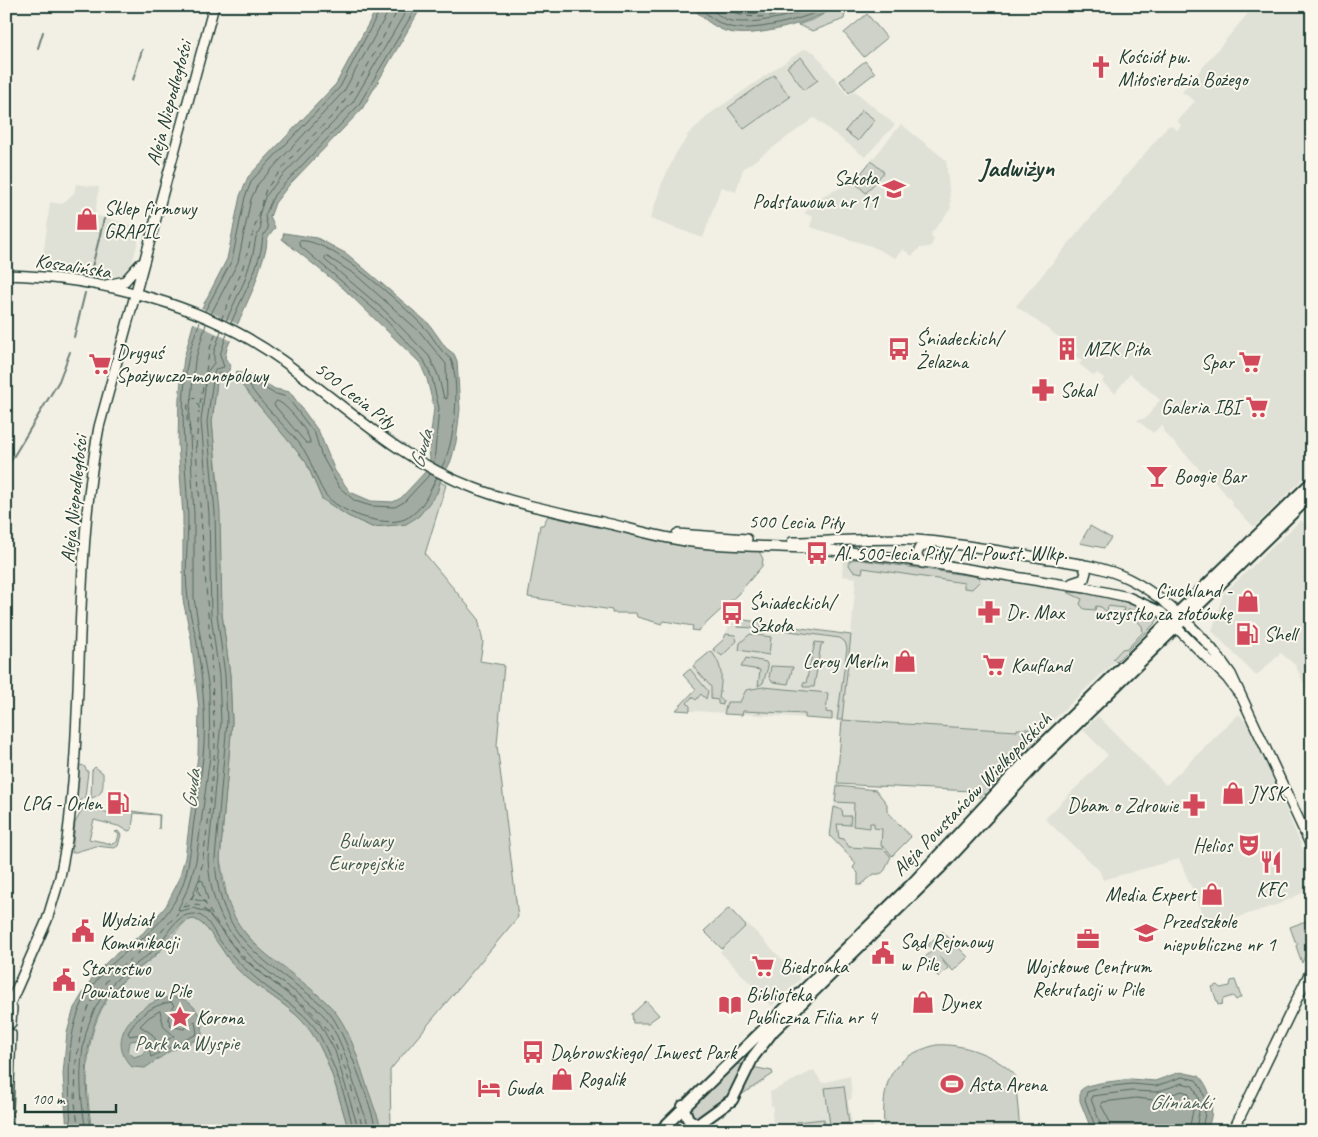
<svg xmlns="http://www.w3.org/2000/svg" width="1318" height="1137" font-family="Caveat,sans-serif">
<style>
.built{fill:#e0e1d6}
.green{fill:#cfd2c8;stroke:#77887e}
.water{fill:#a2aba1;stroke:#6e7f75;fill-rule:evenodd}
.pier{fill:#f2f0e5}
.lines{fill:none;stroke-linecap:round;stroke-linejoin:round}
.shore{stroke:#536960;stroke-width:1}
.stream{stroke:#6e7f75;stroke-width:2}
.ferry{stroke:#465e55;stroke-width:1;stroke-dasharray:6 5;stroke-linecap:butt}
.tertiary-casing{stroke:#1f3d34;stroke-width:12}
.secondary-casing{stroke:#1f3d34;stroke-width:14}
.tertiary{stroke:#fbf7ec;stroke-width:9}
.secondary{stroke:#fbf7ec;stroke-width:10}
.labels{text-anchor:middle;dominant-baseline:central;stroke-width:4;stroke-linejoin:round;paint-order:stroke}
.poi-label{font-size:20px;fill:#1f3d34;stroke:#fbf7ec;text-anchor:start}
.street-label{font-size:20px;fill:#1f3d34;stroke:#fbf7ec}
.park-label{font-size:20px;fill:#425b52;stroke:#fbf7ec}
.water-label{font-size:21px;font-style:italic;fill:#465e55;stroke:#fbf7ec}
.district-label{font-size:25px;font-weight:bold;fill:#1f3d34;stroke:#fbf7ec}
</style>
<rect width="100%" height="100%" fill="#f2f0e5"/>
<filter id="ink" filterUnits="userSpaceOnUse"><feTurbulence type="fractalNoise" baseFrequency=".02" numOctaves="2"/><feDisplacementMap in="SourceGraphic" scale="10" xChannelSelector="R" yChannelSelector="G"/><feConvolveMatrix kernelMatrix="1 2 1 2 8 2 1 2 1" color-interpolation-filters="sRGB"/></filter>
<g filter="url(#ink)">
<path class="built" d="M1254 6 1312 7V470L1254 527 1231 504 1232 502 1213 479 1212 482 1163 431 1164 429 1162 425 1153 433 1137 420 1146 418 1160 400 1130 374 1115 393 1102 382 1104 378 1097 373 1094 376 1079 364 1082 361 1077 357 1074 360 1072 359 1078 351 1016 306 1167 127 1170 125 1177 130 1180 127 1181 125 1177 121 1195 101 1182 92Z
M804 49 814 52 848 95 855 91 895 125 865 157 814 118 743 169 736 192 721 187 703 238 650 219 662 183 676 153 688 137 686 136 711 113Z
M901 124 946 160 951 208 931 234 934 240 930 247 920 248 912 256 903 249 895 258 871 246 810 227 813 217 804 213 824 195 854 182Z
M76 184 99 187 95 215 142 228 131 267 125 274 116 276 42 265 50 202 62 204 74 193Z
M1301 520 1312 531V700L1295 665 1281 653 1256 676 1212 631 1223 594Z
M854 559 1113 598 1137 607 1156 618 1154 625 1035 737 842 720 676 710 696 689 683 675 723 640 732 618 851 635 856 578 842 576 843 560 853 561Z
M1239 714 1251 728 1312 870 1311 889 1279 904 1209 927 1179 859 1103 880 1099 870 1045 819 1108 755 1083 730 1098 716 1166 785Z
M837 786 876 790 887 804V811L911 837 870 878 830 836Z
M748 924 801 979 772 1006 720 952Z
M814 1070 822 1083 850 1076 852 1098 848 1101 852 1124 873 1123V1131H774L772 1113 774 1106H771L770 1092Z"/>
<path class="green" d="M837 6H846L844 19 813 31 798 25 815 19Z
M867 14 887 38 864 57 844 33Z
M801 57 818 80 804 90 787 67Z
M865 61 875 73 849 93 840 81Z
M774 75 790 97 744 129 728 108Z
M862 110 875 120 858 141 845 131Z
M871 161 884 172 866 193 854 182Z
M218 373 235 377 243 386 306 462 322 499 348 516 372 527 406 524 437 493 440 482 446 485 425 554 478 618 483 642 480 661 504 665 497 745 518 917 390 1070 391 1131H381L352 1045 326 1002 267 957 239 926 229 908 220 859 232 722 230 675 222 614 218 484 212 422Z
M548 516 679 545 751 548 759 551 763 559 762 566 738 594 698 631 692 630 693 626 664 621 662 624 637 617 636 613H612V610L528 597 540 525H543Z
M1090 526 1111 538 1104 548 1080 543Z
M855 559 979 577 980 581 972 589 964 588V583L863 568 862 573 853 571 849 565V561Z
M1067 592C1098 592 1131 601 1157 618V621L1116 662 1113 659 1122 649 1128 648 1143 632 1142 626 1132 615 1134 611 1129 609 1127 614H1123L1124 608 1108 606 1107 612 1101 607 1096 606 1095 610 1084 609 1080 604 1082 599Z
M737 619 851 635 842 720 1017 731V729H1032L1039 726V739L980 798 971 791 837 784 842 720H837L847 648 845 642 840 638 774 629 737 627Z
M726 634 735 635 737 641 722 656 713 649 723 640Z
M750 634 771 637 769 655 739 650 740 643Z
M815 642 824 643 821 645 814 687H803V683H806Z
M711 651C724 667 722 679 719 698L723 700V705L718 704V700L711 699V687L693 666Z
M746 658 766 662 768 667 763 683 758 686 760 670 741 667Z
M771 666 793 667 788 684 773 682 769 678Z
M690 669 708 691 706 699 701 694 696 700 692 697 687 703 690 706V711L676 710 696 689 683 675Z
M763 687 828 693 826 712 832 713V720L805 718V714L743 711 742 715 724 714 727 702H740L746 690Z
M80 765 84 766 88 772 85 797 79 801 75 797 77 768Z
M95 767 103 773C103 785 105 795 91 798L92 770Z
M837 786 876 790 887 804V811L911 837 892 856 885 847 881 846 882 829 874 828V823H870V828L853 826 854 803 835 802Z
M834 807 842 810 843 816H851L850 825 837 824 839 838 844 839 849 847 884 849 891 857C886 864 887 876 874 874L861 885H858V873L853 868 856 863 830 836Z
M83 808 116 814 117 809 160 815 159 829V815L134 813 132 829 129 831 118 826 94 820 89 839 112 844 117 842 119 834 115 832 118 831 121 835 118 846 114 848 96 846 72 853 75 823Z
M729 908 746 926 722 949 704 931Z
M193 919C207 921 224 955 235 967 253 985 276 997 295 1014 328 1043 336 1090 349 1131H92C84 1082 82 1023 119 985 130 973 144 966 155 956 167 946 174 932 186 921Z
M1306 921 1312 926V940L1302 963 1296 946 1298 943 1295 941 1290 927Z
M942 931 968 957 953 971 939 956 948 968 939 977 922 960 933 950 928 945Z
M1235 980 1241 997 1236 1000 1233 996 1223 999 1222 1004 1218 1005 1212 987 1217 985 1220 988 1230 986 1231 981Z
M646 1001 659 1015 648 1023H633L632 1014Z
M936 1045C963 1043 995 1055 1015 1075L1020 1131H884C882 1084 887 1058 936 1045Z
M739 1064 745 1065 727 1098 699 1119H692L687 1111 733 1065Z
M752 1067 772 1071 773 1074 738 1097Z
M844 1086 849 1123 830 1125 825 1088Z
M824 1119 825 1131H797L796 1122Z"/>
<path class="water" d="M378 6H422L362 109 289 185 275 203 270 217 275 228 267 239 266 249 254 287 227 348 225 358 231 366 227 374 218 373 212 422 220 513 222 614 230 675 232 722 220 859C226 945 272 952 326 1002 352 1026 359 1066 371 1098 374 1109 380 1119 381 1131H349C336 1090 328 1043 295 1014 276 997 253 985 235 967 224 955 207 921 193 919 176 922 167 944 155 955 143 967 128 974 117 986 81 1024 83 1082 91 1131H67L63 1074 67 1033 74 1008 94 975 112 957 143 933 166 906 178 882 185 858 198 755 199 709 191 638 183 600V516L178 444 179 398 184 358 193 325 227 259 240 196 248 177 336 84Z
M691 6H837C814 22 753 40 725 31 712 26 700 16 691 6Z
M284 233 317 238 347 254 429 324 446 348 454 354 457 361 460 409 456 442 451 461 440 482 437 493 419 516 406 524 397 525 372 527 348 516 322 499 306 462 235 377 237 371 248 376 250 374 275 389 290 392 319 432 335 471 350 492 371 501 393 502 401 498 426 471 430 459 429 449 434 408 427 379 420 363 343 288 282 239Z
M171 997C192 996 207 1019 201 1038L170 1051 145 1068 132 1067C102 1037 140 1001 171 997ZM138 1040 144 1042 146 1048 143 1054 134 1057 128 1051V1046L131 1041Z
M1180 1072 1199 1076C1212 1089 1216 1114 1206 1131H1092L1080 1101V1091L1086 1086 1100 1083 1131 1079 1155 1081Z"/>
<path class="pier" d="M199 307 239 325 232 341 192 322Z"/>
<g class="lines">
<path class="shore" d="M698 6C707 14 715 22 727 26 748 34 809 19 828 6
M708 6C715 12 722 19 731 21 752 25 796 16 815 6
M720 6C738 21 773 11 794 6
M326 256 356 275 420 332 446 364 447 399 444 398 438 375 429 356 385 311 325 260Z
M205 311 232 260 245 197 252 180 340 87 382 6
M211 314 238 262 251 199 258 184 344 91 387 14 388 6
M226 321 244 282 253 254 256 237 261 228 259 215 265 197 281 177 353 102 409 6
M231 323C241 299 255 276 261 250 263 241 261 236 268 229L265 216 274 195 358 106 417 6
M206 324 195 361 189 416 194 515V598L209 690 210 756 196 861 189 886 178 909 180 911 194 908 208 913 242 958 303 1006 320 1024 335 1051 359 1131
M221 331 214 352V363L207 372 201 421 209 514 211 615 219 676 221 722 208 859C211 919 237 949 284 984 298 994 314 1004 325 1017 344 1040 350 1074 360 1102 363 1111 368 1121 369 1131
M227 334 220 355 224 367 216 369 214 373 207 422 215 513 217 614 225 675 227 722 215 859C218 922 244 947 292 982 305 992 320 1001 330 1014 344 1030 373 1109 376 1131
M277 401C286 403 311 434 310 443H306L274 405Z
M434 463 439 408 432 378 424 360 381 315 299 245V241C328 236 403 305 423 326 431 333 435 343 442 351 445 355 450 356 452 362 460 389 455 442 442 467
M430 474 404 502 395 507 371 506 355 501 339 487 321 454 315 434 287 397 273 393 251 380 248 382C252 395 288 429 299 443 313 461 314 477 325 494 338 512 384 528 405 519 423 511 429 492 437 477
M199 880 203 881 208 900 206 902 192 899Z
M171 1002 174 1005 168 1018 171 1026 184 1029 195 1021 197 1034 151 1057C147 1046 155 1030 130 1036L128 1033C138 1016 151 1005 171 1002Z
M160 1011 164 1027 174 1036 159 1045 152 1034 140 1026 148 1018Z
M71 1131C69 1067 60 1010 113 963 138 941 158 930 176 899 190 875 190 848 194 821 197 799 201 778 203 757 207 717 202 676 196 637 193 624 189 612 188 599 184 572 188 544 188 517 186 455 173 381 200 322
M86 1131C77 1081 76 1022 113 983 126 969 143 961 157 947 166 937 175 915 192 914 206 913 211 928 218 938 231 956 246 970 263 984 281 999 301 1009 315 1028 328 1046 351 1109 353 1131
M1097 1131 1085 1100 1087 1092 1104 1087 1132 1084 1156 1086 1182 1077 1196 1080C1210 1099 1205 1110 1202 1131
M1103 1131 1091 1099 1092 1096 1132 1091 1157 1092 1182 1083 1193 1086C1204 1107 1198 1110 1196 1131
M1110 1131 1109 1120 1101 1105 1103 1102 1136 1098 1154 1100 1182 1091 1188 1093 1193 1110 1189 1131"/>
<path class="stream" d="M38 48 43 32
M133 80 142 50
M91 271 104 219
M74 337 85 293
M6 469 59 381 70 352"/>
<path class="ferry" d="M716 6C744 21 776 20 804 6
M221 320 242 270 266 189 291 158 339 109 362 76 400 6
M200 404 210 348 218 328
M196 447 199 411
M198 891C214 918 228 944 252 965 277 987 311 1004 329 1033 342 1054 358 1106 363 1131
M184 907 197 904 209 913
M79 1131 75 1103 76 1062 82 1025 90 1004 111 975 155 939 198 890 208 824 215 746 211 654 196 449 187 421 188 402 193 398 196 399 200 410"/>
<defs>
<path id="tertiary" d="M6 275C99 277 207 305 283 361 345 406 401 461 474 488 515 504 559 512 602 522 632 529 662 538 692 542 737 548 784 545 830 550 916 558 1001 576 1086 588L1128 597 1161 612 1227 678 1242 698
M106 285 125 281 140 264
M677 534 747 539
M792 542C834 542 876 537 917 540 957 543 998 551 1037 557 1068 562 1101 565 1129 579 1167 598 1208 640 1231 674L1312 848
M922 563 917 556C917 547 923 544 931 544
M1072 583 1084 579 1086 572 1082 564
M6 1013 47 920 60 877 67 840C85 703 73 563 99 427L214 6
M11 1023 12 1008
M7 1131 11 1034
M1233 1131 1312 968"/>
<path id="secondary" d="M683 1106 688 1119 697 1125
M660 1131 914 882 1030 757 1312 482
M689 1131 732 1100 753 1057 773 1031 940 868 1043 757 1312 494"/>
</defs>
<use href="#tertiary" class="tertiary-casing"/>
<use href="#secondary" class="secondary-casing"/>
<use href="#tertiary" class="tertiary"/>
<use href="#secondary" class="secondary"/>
</g>
</g>
<defs>
<symbol id="church-bare" viewBox="-9 -9 18 18"><path d="M-1.2-6h2.4v3.5h3.3v2.4h-3.3V6h-2.4V-.1h-3.3v-2.4h3.3Z" fill="#d1495b" stroke="#fbf7ec" stroke-width="2.5" paint-order="stroke"/></symbol>
<symbol id="school-bare" viewBox="-9 -9 18 18"><path d="M0-5L7-2L0 1L-7-2ZM-4 1L0 2.5L4 1V4Q0 6-4 4Z" fill="#d1495b" stroke="#fbf7ec" stroke-width="2.5" paint-order="stroke"/></symbol>
<symbol id="shop-bare" viewBox="-9 -9 18 18"><path d="M-5-2.5h2.3a2.7 3.5 0 0 1 5.4 0H5L5.5 6h-11ZM-1.5-2.5h3a1.5 2.3 0 0 0-3 0Z" fill="#d1495b" stroke="#fbf7ec" stroke-width="2.5" paint-order="stroke"/></symbol>
<symbol id="bus-bare" viewBox="-9 -9 18 18"><path d="M-5-6H5V4H4V6H2V4H-2V6H-4V4H-5ZM-3.5-4V0h7V-4ZM-3.5 1.2v1.5H-2V1.2ZM2 1.2v1.5H3.5V1.2Z" fill="#d1495b" stroke="#fbf7ec" stroke-width="2.5" paint-order="stroke"/></symbol>
<symbol id="building-bare" viewBox="-9 -9 18 18"><path d="M-4-6H4V6H1V3H-1V6H-4ZM-2.5-4.3h1.7v1.8h-1.7ZM.8-4.3h1.7v1.8H.8ZM-2.5-1h1.7V.8h-1.7ZM.8-1h1.7V.8H.8Z" fill="#d1495b" stroke="#fbf7ec" stroke-width="2.5" paint-order="stroke"/></symbol>
<symbol id="supermarket-bare" viewBox="-9 -9 18 18"><path d="M-6-5.5h2.5l.6 2H6L4.5 2H-2.5L-4.4-4H-6ZM-1.5 3.2a1.3 1.3 0 1 0 .1 0ZM3 3.2a1.3 1.3 0 1 0 .1 0Z" fill="#d1495b" stroke="#fbf7ec" stroke-width="2.5" paint-order="stroke"/></symbol>
<symbol id="pharmacy-bare" viewBox="-9 -9 18 18"><path d="M-2-6h4v4h4v4h-4v4h-4v-4h-4v-4h4Z" fill="#d1495b" stroke="#fbf7ec" stroke-width="2.5" paint-order="stroke"/></symbol>
<symbol id="bar-bare" viewBox="-9 -9 18 18"><path d="M-6-5H6L.8 .8V4.5H3.5V6h-7V4.5H-.8V.8Z" fill="#d1495b" stroke="#fbf7ec" stroke-width="2.5" paint-order="stroke"/></symbol>
<symbol id="fuel-bare" viewBox="-9 -9 18 18"><path d="M-5.5-6h7V0h2V4h1.3V-2.5L3-4.5l.8-.8L6-3V5H2.5V1h-1V6h-7ZM-4.2-4.7v3.2H.2V-4.7Z" fill="#d1495b" stroke="#fbf7ec" stroke-width="2.5" paint-order="stroke"/></symbol>
<symbol id="theatre-bare" viewBox="-9 -9 18 18"><path d="M-5-5.5Q0-4 5-5.5V0Q5 5 0 6Q-5 5-5 0ZM-3.3-2.5H-1v1.5H-3.3ZM1-2.5H3.3v1.5H1ZM-2.8 1Q0 5.5 2.8 1Z" fill="#d1495b" stroke="#fbf7ec" stroke-width="2.5" paint-order="stroke"/></symbol>
<symbol id="restaurant-bare" viewBox="-9 -9 18 18"><path d="M-5-6h1v4h1v-4h1v4h1v-4h1v5L-1.5 .5V6h-2V.5L-5-1ZM5-6V6H3V1.5H1.5Q1.5-4 5-6Z" fill="#d1495b" stroke="#fbf7ec" stroke-width="2.5" paint-order="stroke"/></symbol>
<symbol id="civic-bare" viewBox="-9 -9 18 18"><path d="M-.6-6.5H3V-4.5H.6V-3L4-1V1h2V6H-6V1h2V-1L-.6-3ZM-1.2 2.5V6h2.4V2.5Z" fill="#d1495b" stroke="#fbf7ec" stroke-width="2.5" paint-order="stroke"/></symbol>
<symbol id="office-bare" viewBox="-9 -9 18 18"><path d="M-6-3h4V-5.5h4V-3h4V5H-6ZM-1-4.5V-3h2v-1.5ZM-6 0V1H6V0Z" fill="#d1495b" stroke="#fbf7ec" stroke-width="2.5" paint-order="stroke"/></symbol>
<symbol id="library-bare" viewBox="-9 -9 18 18"><path d="M-6-4Q-3-5.5-.7-3.5V5Q-3 3-6 4ZM6-4Q3-5.5 .7-3.5V5Q3 3 6 4Z" fill="#d1495b" stroke="#fbf7ec" stroke-width="2.5" paint-order="stroke"/></symbol>
<symbol id="sight-bare" viewBox="-9 -9 18 18"><path d="M0-6L1.8-2.2L6-1.7L2.9 1.2L3.7 5.4L0 3.3L-3.7 5.4L-2.9 1.2L-6-1.7L-1.8-2.2Z" fill="#d1495b" stroke="#fbf7ec" stroke-width="2.5" paint-order="stroke"/></symbol>
<symbol id="stadium-bare" viewBox="-9 -9 18 18"><path d="M0-5a6.5 5 0 1 0 0 10a6.5 5 0 1 0 0-10ZM-3.5-1.8h7v3.6h-7Z" fill="#d1495b" stroke="#fbf7ec" stroke-width="2.5" paint-order="stroke"/></symbol>
<symbol id="hotel-bare" viewBox="-9 -9 18 18"><path d="M-6-4.5h1.5V1H6V5H4.5V3h-9V5H-6ZM-4 0a1.8 1.8 0 1 1 3.6 0ZM.5 0V-2.5h3Q6-2.5 6 0Z" fill="#d1495b" stroke="#fbf7ec" stroke-width="2.5" paint-order="stroke"/></symbol>
</defs>
<g fill-rule="evenodd">
<use href="#church-bare" x="1085" y="51" width="32" height="32"/>
<use href="#school-bare" x="878" y="173" width="32" height="32"/>
<use href="#shop-bare" x="71" y="203" width="32" height="32"/>
<use href="#bus-bare" x="883" y="333" width="32" height="32"/>
<use href="#building-bare" x="1051" y="333" width="32" height="32"/>
<use href="#supermarket-bare" x="1234" y="346" width="32" height="32"/>
<use href="#supermarket-bare" x="84" y="348" width="32" height="32"/>
<use href="#pharmacy-bare" x="1027" y="374" width="32" height="32"/>
<use href="#supermarket-bare" x="1241" y="391" width="32" height="32"/>
<use href="#bar-bare" x="1141" y="460" width="32" height="32"/>
<use href="#bus-bare" x="801" y="537" width="32" height="32"/>
<use href="#shop-bare" x="1232" y="585" width="32" height="32"/>
<use href="#pharmacy-bare" x="973" y="596" width="32" height="32"/>
<use href="#bus-bare" x="716" y="597" width="32" height="32"/>
<use href="#fuel-bare" x="1231" y="618" width="32" height="32"/>
<use href="#shop-bare" x="889" y="645" width="32" height="32"/>
<use href="#supermarket-bare" x="978" y="649" width="32" height="32"/>
<use href="#shop-bare" x="1217" y="777" width="32" height="32"/>
<use href="#fuel-bare" x="102" y="787" width="32" height="32"/>
<use href="#pharmacy-bare" x="1178" y="789" width="32" height="32"/>
<use href="#theatre-bare" x="1233" y="829" width="32" height="32"/>
<use href="#restaurant-bare" x="1255" y="846" width="32" height="32"/>
<use href="#shop-bare" x="1196" y="878" width="32" height="32"/>
<use href="#civic-bare" x="67" y="915" width="32" height="32"/>
<use href="#school-bare" x="1130" y="917" width="32" height="32"/>
<use href="#office-bare" x="1072" y="923" width="32" height="32"/>
<use href="#civic-bare" x="867" y="937" width="32" height="32"/>
<use href="#supermarket-bare" x="747" y="950" width="32" height="32"/>
<use href="#civic-bare" x="48" y="964" width="32" height="32"/>
<use href="#shop-bare" x="907" y="986" width="32" height="32"/>
<use href="#library-bare" x="714" y="989" width="32" height="32"/>
<use href="#sight-bare" x="164" y="1001" width="32" height="32"/>
<use href="#bus-bare" x="517" y="1036" width="32" height="32"/>
<use href="#shop-bare" x="546" y="1063" width="32" height="32"/>
<use href="#stadium-bare" x="936" y="1068" width="32" height="32"/>
<use href="#hotel-bare" x="473" y="1072" width="32" height="32"/>
</g>
<g class="labels">
<g class="poi-label">
<text x="1118" y="56">Kościół pw.<tspan x="1118" dy="23">Miłosierdzia Bożego</tspan></text>
<text x="878" y="178" text-anchor="end">Szkoła<tspan x="878" dy="23">Podstawowa nr 11</tspan></text>
<text x="104" y="208">Sklep firmowy<tspan x="104" dy="23">GRAPIL</tspan></text>
<text x="916" y="338">Śniadeckich/<tspan x="916" dy="23">Żelazna</tspan></text>
<text x="1084" y="349">MZK Piła</text>
<text x="116" y="352">Dryguś<tspan x="116" dy="23">Spożywczo-monopolowy</tspan></text>
<text x="1234" y="362" text-anchor="end">Spar</text>
<text x="1060" y="390">Sokal</text>
<text x="1240" y="407" text-anchor="end">Galeria IBI</text>
<text x="1174" y="476">Boogie Bar</text>
<text x="834" y="553">Al. 500-lecia Piły/ Al. Powst. Wlkp.</text>
<text x="1232" y="590" text-anchor="end">Ciuchland -<tspan x="1232" dy="23">wszystko za złotówkę</tspan></text>
<text x="749" y="602">Śniadeckich/<tspan x="749" dy="23">Szkoła</tspan></text>
<text x="1006" y="612">Dr. Max</text>
<text x="1264" y="634">Shell</text>
<text x="888" y="661" text-anchor="end">Leroy Merlin</text>
<text x="1011" y="665">Kaufland</text>
<text x="1250" y="793">JYSK</text>
<text x="102" y="803" text-anchor="end">LPG - Orlen</text>
<text x="1178" y="805" text-anchor="end">Dbam o Zdrowie</text>
<text x="1232" y="845" text-anchor="end">Helios</text>
<text x="1271" y="889" text-anchor="middle">KFC</text>
<text x="1196" y="894" text-anchor="end">Media Expert</text>
<text x="100" y="919">Wydział<tspan x="100" dy="23">Komunikacji</tspan></text>
<text x="1162" y="921">Przedszkole<tspan x="1162" dy="23">niepubliczne nr 1</tspan></text>
<text x="900" y="941">Sąd Rejonowy<tspan x="900" dy="23">w Pile</tspan></text>
<text x="780" y="966">Biedronka</text>
<text x="1088" y="966" text-anchor="middle">Wojskowe Centrum<tspan x="1088" dy="23">Rekrutacji w Pile</tspan></text>
<text x="80" y="968">Starostwo<tspan x="80" dy="23">Powiatowe w Pile</tspan></text>
<text x="746" y="994">Biblioteka<tspan x="746" dy="23">Publiczna Filia nr 4</tspan></text>
<text x="940" y="1002">Dynex</text>
<text x="196" y="1017">Korona</text>
<text x="550" y="1052">Dąbrowskiego/ Inwest Park</text>
<text x="578" y="1079">Rogalik</text>
<text x="969" y="1084">Asta Arena</text>
<text x="506" y="1088">Gwda</text>
</g>
<g class="street-label">
<text transform="translate(169 103) rotate(-75)">Aleja Niepodległości</text>
<text transform="translate(73 266) rotate(9)">Koszalińska</text>
<text transform="translate(355 395) rotate(38)">500 Lecia Piły</text>
<text transform="translate(74 499) rotate(-84)">Aleja Niepodległości</text>
<text transform="translate(796 522) rotate(1)">500 Lecia Piły</text>
<text transform="translate(972 794) rotate(-46)">Aleja Powstańców Wielkopolskich</text>
</g>
<g class="park-label">
<text x="366" y="840">Bulwary<tspan x="366" dy="23">Europejskie</tspan></text>
<text x="187" y="1043">Park na Wyspie</text>
</g>
<g class="water-label">
<text transform="translate(421 449) rotate(-74)">Gwda</text>
<text transform="translate(191 789) rotate(-83)">Gwda</text>
<text x="1180" y="1102">Glinianki</text>
</g>
<g class="district-label">
<text x="1017" y="168">Jadwiżyn</text>
</g>
</g>
<rect width="1318" height="1137" fill="none" stroke="#fbf7ec" stroke-width="25"/>
<rect x="12" y="12" width="1293" height="1112" fill="none" stroke="#1f3d34" stroke-width="2" filter="url(#ink)"/>
<path d="M25 1104v8h91v-8" fill="none" stroke="#1f3d34" stroke-width="2.5"/>
<text x="32" y="1104" font-size="15" fill="#1f3d34" stroke="#fbf7ec" stroke-width="4" paint-order="stroke">100 m</text>
</svg>
